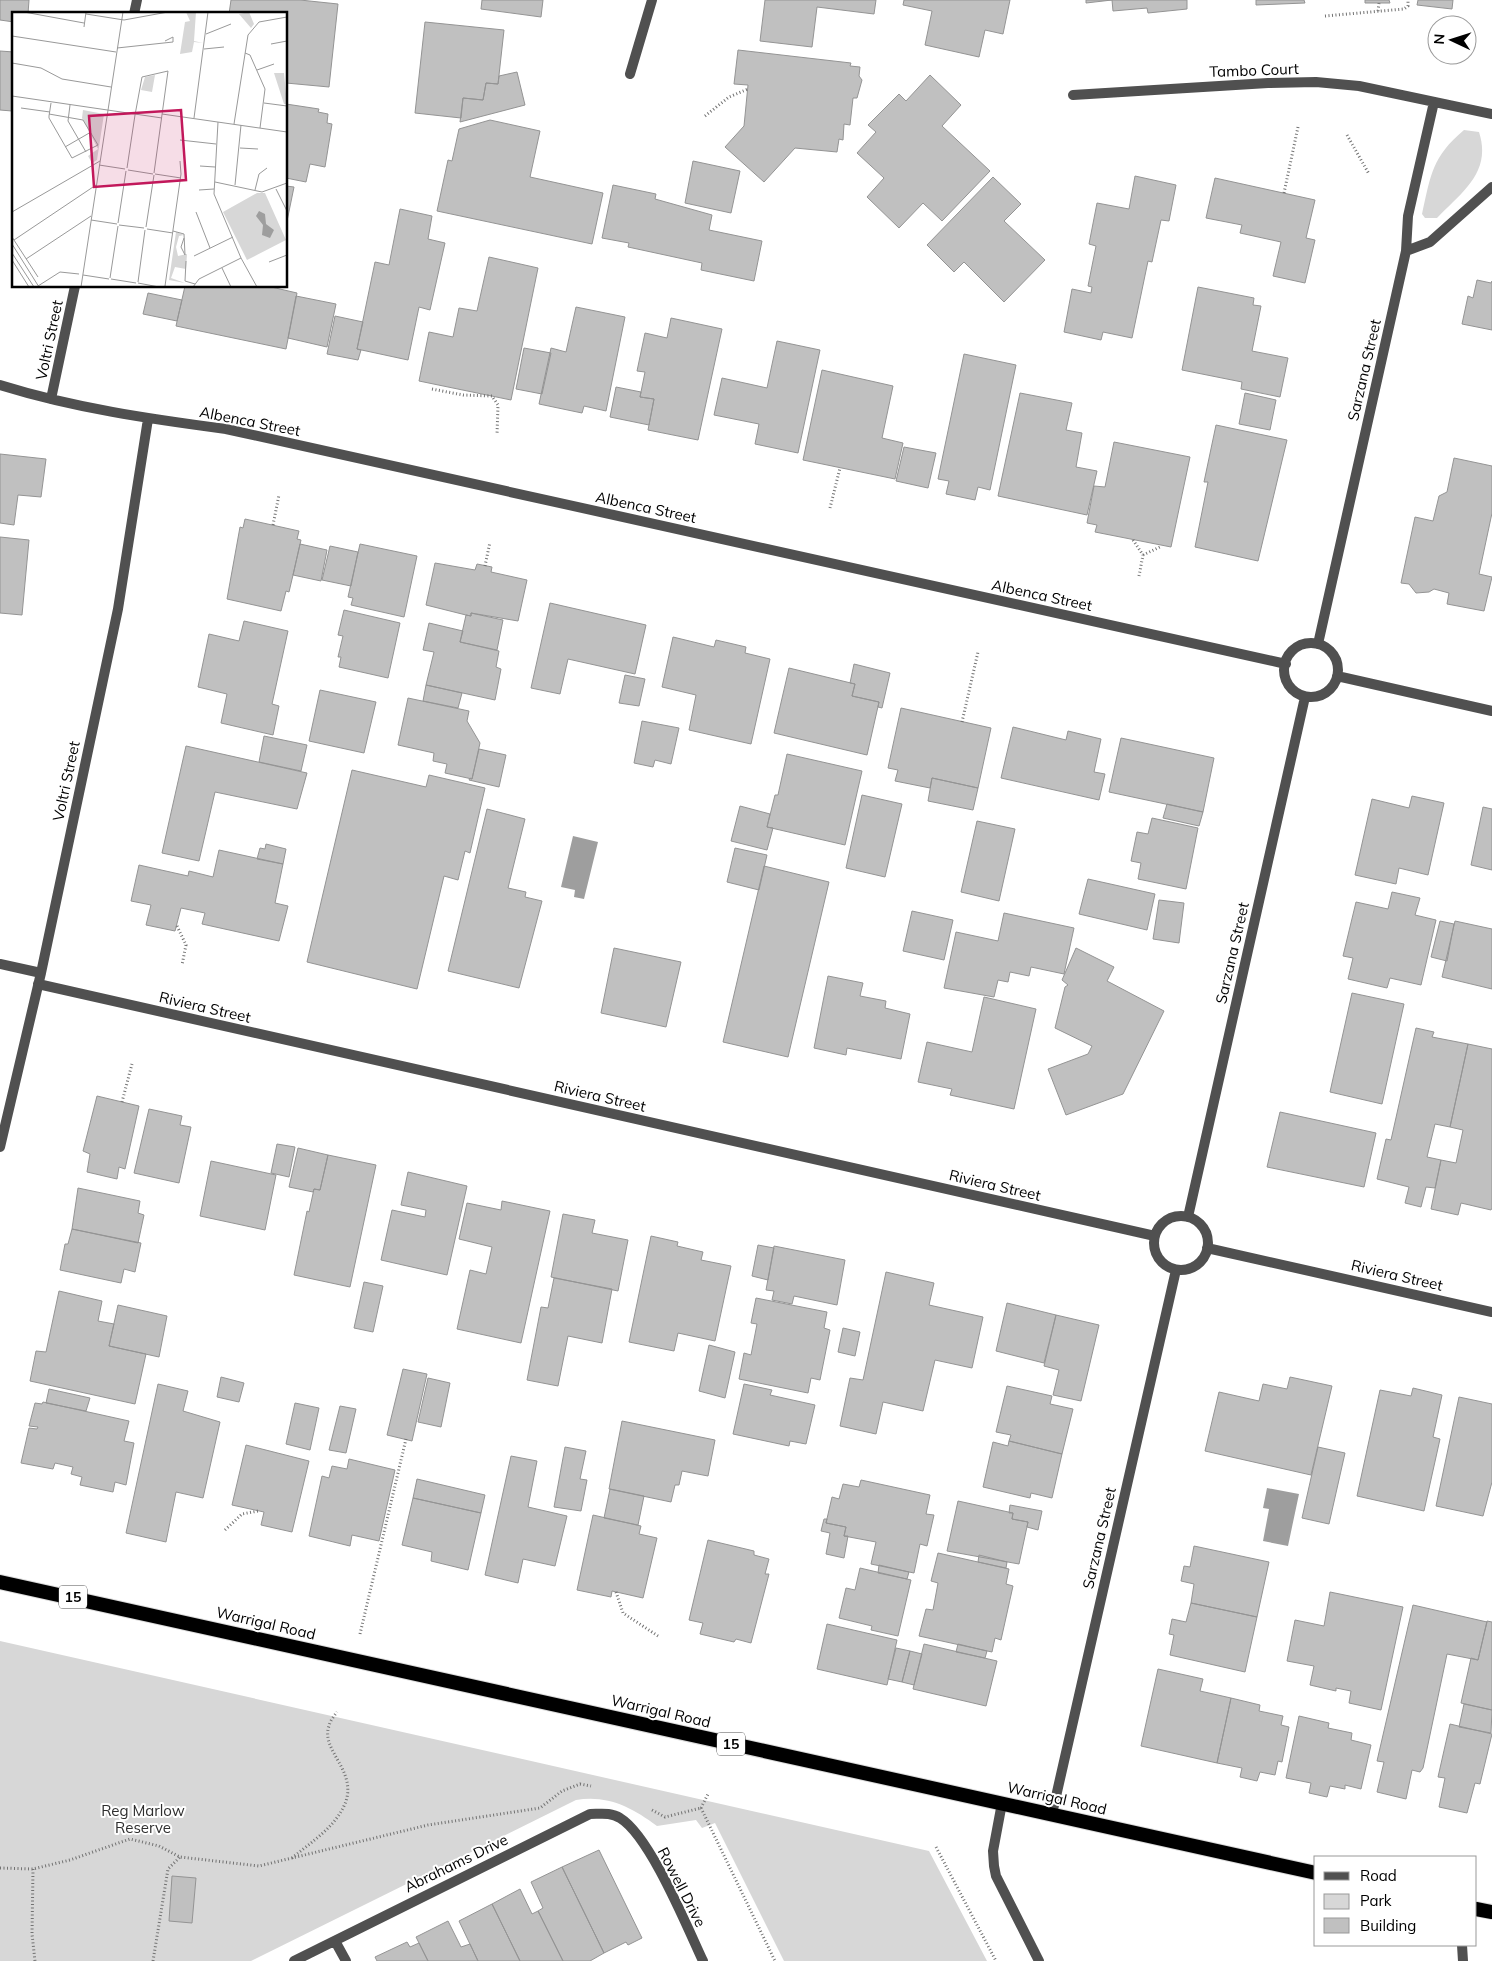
<svg xmlns="http://www.w3.org/2000/svg" width="1492" height="1961" font-family="Mulish,sans-serif">
<style>
.green{fill:#d7d7d7}
.water{fill:#9e9e9e}
.building{fill:#c0c0c0;stroke:#949494}
.lines{fill:none;stroke-linecap:round;stroke-linejoin:round}
.trunk-casing{stroke:#dbdbdb;stroke-width:16}
.path{stroke:#727272;stroke-width:3;stroke-dasharray:1 2.5;stroke-linecap:butt}
.minor{stroke:#505050;stroke-width:10}
.trunk{stroke:#000;stroke-width:14}
.labels{text-anchor:middle;dominant-baseline:central;stroke-width:4;stroke-linejoin:round;paint-order:stroke}
.shield{fill:#fff;stroke:#4c4c4c;stroke-width:1}
.shield-label{font-size:14px;font-weight:bold;fill:#000}
.street-label{font-size:15px;fill:#000;stroke:#fff}
.park-label{font-size:15px;fill:#2e2e2e;stroke:#fff}
.inset-road{fill:none;stroke:#999;stroke-width:1}
.view{fill:#c2185b;fill-opacity:0.15;stroke:#c2185b;stroke-width:2.5}
.inset-edge{fill:none;stroke:#000;stroke-width:2.5}
</style>
<rect width="100%" height="100%" fill="#fff"/>
<path class="green" d="M1464 130 1479 132C1492 172 1462 192 1437 218H1425L1422 214C1431 174 1432 157 1464 130Z
M0 1641 929 1851 987 1961H784L715 1823 702 1828 696 1820 657 1826C631 1807 608 1795 576 1800L251 1961H0Z"/>
<path class="water" d="M573 836 598 842 584 899 574 897 575 890 561 887Z
M1267 1488 1299 1494 1288 1546 1263 1541 1269 1509 1263 1508Z"/>
<path class="building" d="M0 0H29L28 14H14V22L0 20Z
M231 0H300L338 4 329 87 286 83V14H229Z
M482 0H543L541 17 481 9Z
M765 0H876L874 14 817 7 812 47 760 41Z
M904 0H1010L1003 34 985 30 979 57 925 45 932 11 903 5Z
M1086 0H1187V9L1148 13 1147 8 1113 11 1112 0 1086 3Z
M1256 0H1304L1305 3 1256 5Z
M1365 0H1389L1390 3H1365Z
M1418 0H1453L1452 9 1417 5Z
M425 22 504 30 498 84 486 83 483 100 463 98 461 118 415 113Z
M738 50 851 63 850 66 860 67 859 76 862 80 857 98H853L850 125 844 124 843 140 839 139 837 152 795 148 764 182 725 147 744 126 748 85 734 84Z
M0 51 14 52 12 111 0 110Z
M517 72 525 105 460 122 463 98 483 100 486 83 498 84 499 76Z
M930 75 961 105 942 126 990 171 942 221 923 203 899 228 867 197 884 178 857 153 876 132 868 125 899 94 906 101Z
M286 104 319 109 318 112 328 114 327 123 332 124 325 167 310 164 306 182 286 178Z
M490 120 540 131 530 177 603 193 592 244 437 211 448 160 452 161 459 129Z
M693 161 740 171 731 213 685 203Z
M1135 176 1176 185 1169 221 1161 220 1152 262 1148 261 1132 338 1103 332 1101 340 1064 332 1072 289 1091 293 1092 287 1088 286 1096 246 1089 244 1097 203 1129 209Z
M993 177 1021 204 1004 221 1045 260 1004 302 964 262 954 272 927 245Z
M1215 178 1315 200 1306 238 1315 240 1305 283 1273 276 1281 242 1240 233 1242 225 1206 218Z
M613 185 656 194 655 199 712 215 709 230 762 241 754 281 701 270 702 263 628 247 629 243 602 238Z
M286 186 294 187 286 226Z
M400 209 432 216 428 239 445 243 430 310 419 307 408 360 357 349 375 262 389 265Z
M489 257 538 268 511 400 419 381 429 332 453 337 459 308 477 311Z
M1477 280 1491 283 1492 281V330L1462 324 1468 296 1473 298Z
M185 286H267L297 293 286 349 176 326Z
M1198 287 1254 298 1253 305 1261 306 1252 351 1288 358 1280 397 1241 389 1242 382 1182 370Z
M148 293 182 300 177 321 143 314Z
M296 296 336 304 327 347 288 338Z
M576 307 625 317 606 411 584 406 582 413 539 404 551 348 566 352Z
M335 316 363 322 357 349 361 350 358 360 327 354Z
M671 318 722 329 698 440 648 430 654 399 640 397 645 372 637 371 645 333 667 338Z
M777 341 820 350 798 453 755 444 759 424 714 415 722 378 767 388Z
M524 348 551 353 542 394 516 389Z
M964 354 1016 365 990 490 978 487 975 500 946 494 949 481 938 479Z
M822 370 893 386 882 438 903 443 895 479 803 460Z
M616 387 641 392 640 397 654 399 649 425 610 417Z
M1020 393 1072 403 1066 430 1082 433 1076 467 1097 471 1087 515 998 496Z
M1245 393 1276 400 1270 430 1239 424Z
M1216 425 1287 440 1258 561 1195 547 1208 482H1204Z
M1114 442 1190 457 1171 547 1095 532 1097 525 1087 523 1094 486 1105 487Z
M904 447 936 453 928 488 896 481Z
M0 454 46 459 41 497 18 495 14 525 0 523Z
M1454 458 1492 466V513L1479 574 1492 577 1484 611 1447 604 1449 593 1434 589 1429 592 1416 593 1409 584 1401 583 1415 517 1433 521 1439 496 1447 492Z
M245 519 299 531 297 539 301 540 293 575 289 592 286 591 281 611 227 599 240 527 243 528Z
M0 537 29 540 22 615 0 613Z
M300 544 327 550 321 581 293 575Z
M360 544 417 556 404 617 351 605 353 598 348 597Z
M330 546 358 552 351 586 322 580Z
M435 563 475 570 477 564 492 567 491 572 527 580 518 621 471 613V616L466 615 426 605Z
M550 603 646 625 635 674 568 659 560 694 531 688Z
M344 610 400 623 388 678 339 667 341 657H338L343 636 338 635Z
M471 613 503 620 497 650 460 642 466 615 471 616Z
M244 621 288 631 272 704 279 706 273 735 221 723 227 694 198 687 209 634 239 641Z
M429 623 463 631 460 642 499 651 496 667 501 669 495 700 426 685 434 652 423 650Z
M673 637 714 647 716 640 746 647 745 653 770 659 751 744 689 730 696 695 662 687Z
M854 664 890 673 882 708 878 707 879 702 852 696 855 684 850 683Z
M789 668 855 684 852 696 879 702 867 755 774 733Z
M625 675 645 679 639 706 619 703Z
M426 685 462 693 458 708 423 701Z
M320 690 376 702 364 753 309 741Z
M408 698 469 711 467 721 480 743 472 779 445 773 447 764 433 761 434 753 398 745Z
M901 708 991 728 978 788 932 778 930 788 895 781 898 770 888 768Z
M642 721 679 728 671 764 655 760 653 767 634 763Z
M1013 727 1066 740 1068 731 1101 739 1094 772 1105 774 1099 800 1001 778Z
M264 736 307 745 301 771 259 762Z
M1121 738 1214 758 1203 812 1109 792Z
M186 746 307 773 297 809 215 792 199 861 162 853Z
M479 749 506 755 499 787 469 780 470 778 472 779Z
M787 754 862 771 845 845 767 827 775 795H778Z
M352 770 426 787 429 775 485 788 470 853 465 851 458 880 444 876 417 989 307 962Z
M932 778 978 788 973 810 928 801Z
M862 795 902 804 885 877 846 868Z
M1412 796 1444 803 1428 875 1399 868 1396 884 1355 875 1372 799 1409 808Z
M1167 804 1203 812 1199 826 1163 818Z
M740 806 770 814 767 827 773 828 767 850 731 841Z
M1483 807 1492 809V870L1471 865Z
M487 809 525 819 508 888 526 892 525 897 542 901 519 988 448 971Z
M1152 818 1198 828 1186 889 1138 879 1141 863 1131 861 1137 832 1148 834Z
M977 821 1015 829 999 901 961 892Z
M266 844 286 849 283 864 257 859 260 848 265 849Z
M735 848 767 855 759 890 727 882Z
M219 850 283 864 275 903 288 906 279 941 202 924 205 913 181 908 175 931 146 925 151 905 131 901 139 865 188 876 189 871 213 877Z
M764 866 829 882 788 1057 723 1042Z
M1088 879 1155 894 1147 930 1079 914Z
M1392 892 1420 898 1415 915 1436 920 1421 985 1390 978 1387 988 1348 979 1353 958 1343 956 1356 902 1388 909Z
M1159 900 1184 903 1179 943 1153 939Z
M912 911 953 920 944 960 903 951Z
M1004 913 1074 928 1064 974 1031 967 1029 976 1010 972 1008 982 998 980 994 997 944 988 956 932 998 941Z
M1440 921 1454 924 1447 961 1431 957Z
M1455 921 1492 929V989L1442 977Z
M614 948 681 962 666 1027 601 1013Z
M1076 948 1114 967 1107 981 1164 1011 1123 1094 1066 1115 1048 1069 1088 1054 1092 1046 1055 1028 1065 987 1068 985 1062 980Z
M828 976 863 983 860 996 886 1001 885 1008 910 1014 901 1059 847 1048 846 1055 814 1048Z
M1352 993 1404 1004 1382 1104 1330 1092Z
M984 997 1036 1009 1014 1109 950 1095 952 1089 918 1082 927 1042 972 1052Z
M1416 1028 1434 1032 1432 1037 1468 1044 1450 1127 1435 1124 1427 1157 1441 1160 1435 1188 1426 1187 1421 1207 1405 1203 1409 1187 1377 1179 1386 1139 1391 1140Z
M1468 1044 1492 1049V1208L1491 1210 1461 1203 1458 1215 1431 1209 1441 1160 1456 1163 1463 1130 1450 1127Z
M97 1096 139 1106 125 1169 119 1167 117 1179 87 1172 90 1154 83 1151Z
M149 1109 182 1116 180 1125 191 1127 179 1183 134 1173Z
M1280 1112 1376 1133 1364 1187 1267 1167Z
M277 1144 295 1147 289 1177 271 1173Z
M298 1148 328 1155 320 1190 314 1189 313 1192 289 1187Z
M328 1155 376 1165 350 1287 294 1275 307 1211 309 1212 314 1189 320 1190Z
M211 1161 276 1175 265 1230 200 1216Z
M408 1172 467 1186 447 1275 381 1260 392 1210 425 1217 426 1210 401 1205Z
M78 1188 140 1201 138 1213 144 1215 138 1243 72 1229Z
M502 1201 550 1211 521 1343 457 1329 470 1270 486 1274 492 1247 459 1239 467 1203 501 1210Z
M563 1214 595 1220 592 1233 628 1240 618 1291 551 1277Z
M72 1229 141 1243 135 1272 124 1269 121 1283 60 1270 65 1244H68Z
M651 1236 678 1242 677 1246 703 1252 701 1260 731 1266 715 1341 678 1333 674 1351 629 1342Z
M758 1245 774 1248 768 1280 752 1276Z
M774 1246 845 1260 837 1305 794 1296 792 1304 772 1300 774 1291 766 1290Z
M886 1272 934 1283 929 1305 983 1317 972 1368 935 1360 923 1411 883 1402 876 1434 840 1426 850 1378 863 1380Z
M554 1278 612 1289 602 1343 568 1336 558 1386 527 1380 541 1307 548 1308Z
M364 1282 383 1286 373 1332 354 1328Z
M59 1291 102 1301 98 1321 114 1324 109 1346 146 1354 135 1404 30 1381 36 1351 46 1352Z
M756 1298 827 1312 824 1328 830 1330 820 1380 811 1378 808 1393 739 1379 744 1353 751 1355 757 1324 751 1323Z
M1007 1303 1056 1315 1044 1363 996 1351Z
M118 1305 167 1316 159 1357 109 1346Z
M1056 1315 1099 1325 1081 1401 1053 1395 1059 1370 1044 1366Z
M843 1328 860 1332 855 1356 838 1352Z
M709 1345 735 1352 725 1398 699 1391Z
M403 1369 427 1374 412 1441 387 1435Z
M221 1377 244 1383 239 1402 217 1397Z
M1290 1377 1332 1386 1311 1475 1205 1451 1219 1392 1259 1401 1263 1384 1287 1389Z
M428 1378 450 1383 441 1427 418 1422Z
M158 1384 188 1391 183 1411 220 1422 203 1498 176 1492 166 1542 126 1533Z
M744 1384 772 1390 770 1395 815 1405 806 1444 790 1441 789 1446 733 1434Z
M1007 1386 1052 1396 1050 1404 1073 1409 1062 1454 1009 1441 1011 1435 996 1432Z
M1413 1388 1442 1395 1433 1437 1440 1439 1424 1511 1357 1496 1380 1390 1411 1396Z
M49 1389 90 1398 86 1411 46 1403Z
M1459 1397 1492 1404V1482L1483 1516 1436 1506Z
M43 1402 129 1421 124 1441 134 1443 126 1485 115 1482 113 1492 80 1485 82 1477 71 1474 73 1467 55 1463 53 1469 21 1463 29 1428 37 1429 38 1427 29 1426 35 1403 42 1404Z
M295 1403 319 1408 310 1450 286 1444Z
M340 1406 356 1409 346 1453 329 1450Z
M622 1421 715 1440 708 1476 682 1471 679 1485H675L671 1502 609 1489Z
M1009 1441 1062 1454 1052 1498 1031 1493 1030 1498 983 1487 993 1442 1008 1446Z
M246 1445 309 1461 292 1532 261 1525 264 1512 232 1505Z
M565 1447 586 1451 580 1479 587 1480 581 1511 554 1507Z
M1318 1447 1345 1453 1329 1524 1302 1518Z
M511 1456 537 1461 528 1507 567 1516 555 1566 523 1559 518 1583 485 1575Z
M349 1459 395 1470 379 1541 352 1535 350 1546 309 1536 322 1476 329 1478 332 1466 347 1469Z
M417 1479 485 1495 481 1513 413 1498Z
M861 1480 930 1495 926 1514 934 1515 927 1546 920 1544 914 1573 871 1564 876 1542 844 1536 846 1527 826 1523 832 1497 839 1499 843 1484 859 1487Z
M610 1489 644 1496 638 1525 604 1518Z
M413 1498 481 1513 468 1570 431 1561 432 1552 402 1545Z
M958 1501 1013 1513 1012 1519 1028 1522 1019 1564 947 1551Z
M1010 1505 1042 1511 1038 1530 1027 1527 1028 1522 1012 1519 1013 1513H1009Z
M593 1515 641 1526 639 1534 657 1538 643 1598 612 1591 611 1597 577 1590Z
M824 1519H827L826 1523 846 1527 844 1536H848L844 1558 826 1554 830 1533 821 1531Z
M708 1540 754 1551V1555L769 1559 765 1574H769L751 1643 736 1639 734 1642 700 1634 703 1623 689 1620Z
M1194 1546 1269 1562 1257 1617 1191 1603 1194 1584 1181 1581 1184 1566 1190 1567Z
M938 1553 1009 1569 1006 1584 1013 1586 1001 1640 995 1638 992 1652 919 1636 926 1609 933 1610 938 1583 931 1581Z
M979 1555 1007 1562 1006 1568 978 1562Z
M879 1565 909 1572 907 1579 878 1573Z
M860 1568 911 1580 898 1636 871 1630 872 1626 839 1618 846 1588 855 1590Z
M1330 1592 1403 1607 1381 1710 1349 1703 1351 1691 1336 1688V1691L1310 1685 1314 1666 1287 1661 1295 1620 1324 1626Z
M1191 1603 1257 1617 1245 1672 1170 1655 1174 1635 1169 1634 1172 1619 1186 1622Z
M1413 1605 1487 1622 1478 1660 1447 1654 1423 1768 1420 1772 1412 1770 1406 1799 1377 1792 1384 1762 1377 1761Z
M1487 1621 1492 1622V1710L1461 1703 1471 1658 1478 1660Z
M827 1624 897 1640 887 1685 817 1669Z
M924 1644 997 1661 986 1706 913 1689Z
M958 1644 987 1651 985 1658 956 1652Z
M896 1648 910 1651 902 1682 888 1679Z
M910 1651 922 1654 914 1685 902 1682Z
M1158 1669 1203 1679 1200 1691 1231 1698 1217 1763 1141 1746Z
M1231 1698 1260 1705 1259 1711 1283 1716 1281 1725 1289 1727 1282 1762 1278 1761 1275 1775 1260 1772 1257 1781 1240 1777 1242 1768 1217 1763Z
M1464 1704 1492 1710 1491 1733 1459 1727Z
M1299 1716 1329 1723 1328 1728 1352 1733 1351 1740 1371 1745 1361 1789 1345 1785V1789L1330 1786 1327 1797 1309 1793 1311 1783 1286 1778Z
M1450 1724 1492 1734 1480 1784 1475 1783 1467 1813 1439 1807 1445 1778 1438 1777Z
M599 1850 642 1938 628 1945 626 1942 604 1953 562 1867Z
M562 1867 604 1953 590 1961H563L538 1911 543 1908 531 1882Z
M172 1876 196 1878 192 1923 169 1921Z
M520 1889 532 1914 538 1911 563 1961H520L492 1904Z
M492 1904 520 1961H478L459 1921Z
M448 1921 461 1947 470 1944 478 1961H428L416 1937Z
M407 1942 410 1947 419 1943 428 1961H377L375 1957Z"/>
<g class="lines">
<defs>
<path id="trunk" d="M0 1582 1316 1873
M1476 1909 1492 1912"/>
</defs>
<use href="#trunk" class="trunk-casing"/>
<path class="path" d="M1378 11 1379 3
M1325 16 1404 9 1408 6V0
M705 116 729 97 748 89
M1347 135 1369 174
M1284 193 1298 127
M432 389 463 395 492 396 498 405 497 435
M830 508 840 468
M273 525 279 495
M1133 540 1143 555 1139 576
M1143 555 1162 546
M485 566 490 542
M962 722 978 652
M177 926 186 945 182 965
M122 1102 132 1064
M225 1530 242 1514 258 1511
M616 1592 623 1613 658 1636
M360 1634 406 1439
M701 1808 775 1961
M701 1808 708 1794
M652 1810 665 1817 701 1808
M936 1847 996 1961
M292 1858C310 1843 334 1828 344 1806 360 1772 320 1751 329 1726 330 1721 334 1716 337 1712
M0 1868 33 1869 70 1860 130 1839 159 1846 180 1857 259 1866 428 1825 540 1808 562 1791 580 1784 591 1786
M33 1869 32 1934 35 1961
M153 1961 168 1869 180 1857"/>
<path class="minor" d="M134 14 137 0
M630 74 652 0
M1073 95 1268 83 1316 82 1359 86 1492 114
M1406 251 1430 242 1492 187
M0 385C74 408 150 419 226 429L1286 664
M51 399 75 286
M1284 670a27 27 0 1 1 54 0a27 27 0 1 1-54 0Z
M1318 644 1406 251 1408 216 1434 102
M1337 676 1492 711
M0 964 41 973
M38 984 1155 1236
M0 1147 41 973 118 609 148 419
M1154 1243a27 27 0 1 1 54 0a27 27 0 1 1-54 0Z
M1188 1217 1305 697
M1207 1248 1492 1312
M997 1802 1002 1803 993 1851 994 1866 996 1876 1039 1961
M1052 1814 1176 1270
M335 1941 346 1961
M1462 1945 1463 1961
M294 1961 590 1814C600 1814 611 1812 620 1818 650 1836 687 1927 703 1961"/>
<use href="#trunk" class="trunk"/>
</g>
<g class="labels">
<g class="shield">
<rect x="59" y="1585.5" width="28" height="23" rx="4"/>
<rect x="717" y="1732.5" width="28" height="23" rx="4"/>
</g>
<g class="shield-label">
<text x="73" y="1597">15</text>
<text x="731" y="1744">15</text>
</g>
<g class="street-label">
<text transform="translate(1254 70) rotate(-2)">Tambo Court</text>
<text transform="translate(49 340) rotate(-78)">Voltri Street</text>
<text transform="translate(1364 370) rotate(-77)">Sarzana Street</text>
<text transform="translate(250 421) rotate(11)">Albenca Street</text>
<text transform="translate(646 507) rotate(12)">Albenca Street</text>
<text transform="translate(1042 595) rotate(12)">Albenca Street</text>
<text transform="translate(66 781) rotate(-78)">Voltri Street</text>
<text transform="translate(1232 953) rotate(-77)">Sarzana Street</text>
<text transform="translate(205 1007) rotate(13)">Riviera Street</text>
<text transform="translate(600 1096) rotate(13)">Riviera Street</text>
<text transform="translate(995 1185) rotate(13)">Riviera Street</text>
<text transform="translate(1397 1275) rotate(13)">Riviera Street</text>
<text transform="translate(1099 1538) rotate(-77)">Sarzana Street</text>
<text transform="translate(266 1623) rotate(13)">Warrigal Road</text>
<text transform="translate(661 1711) rotate(13)">Warrigal Road</text>
<text transform="translate(1057 1798) rotate(13)">Warrigal Road</text>
<text transform="translate(456 1863) rotate(-26)">Abrahams Drive</text>
<text transform="translate(682 1887) rotate(63)">Rowell Drive</text>
</g>
<g class="park-label">
<text x="143" y="1810">Reg Marlow<tspan x="143" dy="17">Reserve</tspan></text>
</g>
</g>
<g transform="translate(12 12)">
<rect width="275" height="275" fill="#fff"/>
<path d="M174 0H184L182 29 191 31 182 30 180 40 168 42 173 10 178 9ZM237 0 242 12 239 16 227 2ZM262 61H272L275 92H272ZM143 63 140 80 129 78 133 65ZM71 98 92 102 85 148 80 151 76 144 86 137 70 106ZM245 181H253L274 228 235 248 211 200ZM164 220 172 223 167 224 164 235 166 244 175 242 174 257 163 255 159 266 173 271 157 268Z" fill="#d7d7d7"/>
<path d="M247 199 253 202 254 212 262 218 258 226 250 223 251 213 244 204Z" fill="#9e9e9e"/>
<path class="inset-road" d="M12 0 72 11M74 2 112 8 156 0M72 15 74 0M194 22 219 12M0 24 104 40M259 32 275 29M105 36 161 30V25L153 29M192 37 212 35M233 41 238 43 253 77 248 116M0 51 29 56 50 67 99 75M245 58 262 52M0 84 150 106M252 91 275 94M58 93 56 109 74 140M9 96 38 100M37 102 71 108 86 133 60 146 37 106V104L39 91M150 102 275 120M123 103 130 65 156 59 142 161M182 106 196 0M206 110 202 182 229 246M222 112 236 23 247 10 275 5M168 128 204 132M53 135 79 120M228 136 246 137M87 153 113 157M188 154 203 155M115 156 123 103M116 158 141 162M143 162 169 166M203 170 250 180 275 171M223 173 229 113M264 177 275 199M187 178 202 177M243 178 247 162 255 156M0 200 88 149M184 200 198 236M79 208 105 212M106 211 114 159M107 213 132 216M134 215 142 163M135 217 161 221M161 219 172 222 173 243M0 225 26 265M172 226 169 235 173 243M2 228 84 173M0 232 27 275M0 241 22 275M182 244 221 225M229 246 245 275M14 247 79 204M0 248 17 275M174 249 173 269 183 272M257 250 275 243M210 256 219 275M71 263 97 267M98 266 106 214M99 267 124 271M126 270 133 218M126 271 147 275M26 274 48 260 67 262M153 274 169 162 168 149M69 275 111 0M181 275 187 267 229 246"/>
<path class="view" d="M169 98 174 168 82 175 77 104Z"/>
<rect width="275" height="275" class="inset-edge"/>
</g>
<rect x="1314" y="1856" width="162" height="90" fill="#ffffff" stroke="#999999"/>
<rect x="1324" y="1872" width="25" height="8" fill="#505050" stroke="#999999"/>
<text x="1360" y="1881" font-size="15" fill="#000000">Road</text>
<rect x="1324" y="1894" width="25" height="15" fill="#d7d7d7" stroke="#999999"/>
<text x="1360" y="1906" font-size="15" fill="#000000">Park</text>
<rect x="1324" y="1918" width="25" height="15" fill="#c0c0c0" stroke="#999999"/>
<text x="1360" y="1931" font-size="15" fill="#000000">Building</text>
<g transform="translate(1452 40) rotate(274)"><circle r="24" fill="#ffffff" stroke="#999999"/>
<path d="M0-4L9 19L0 12L-9 19Z" fill="#000000"/>
<text y="-8" font-size="14" font-weight="bold" text-anchor="middle" fill="#000000">N</text>
</g>
</svg>
